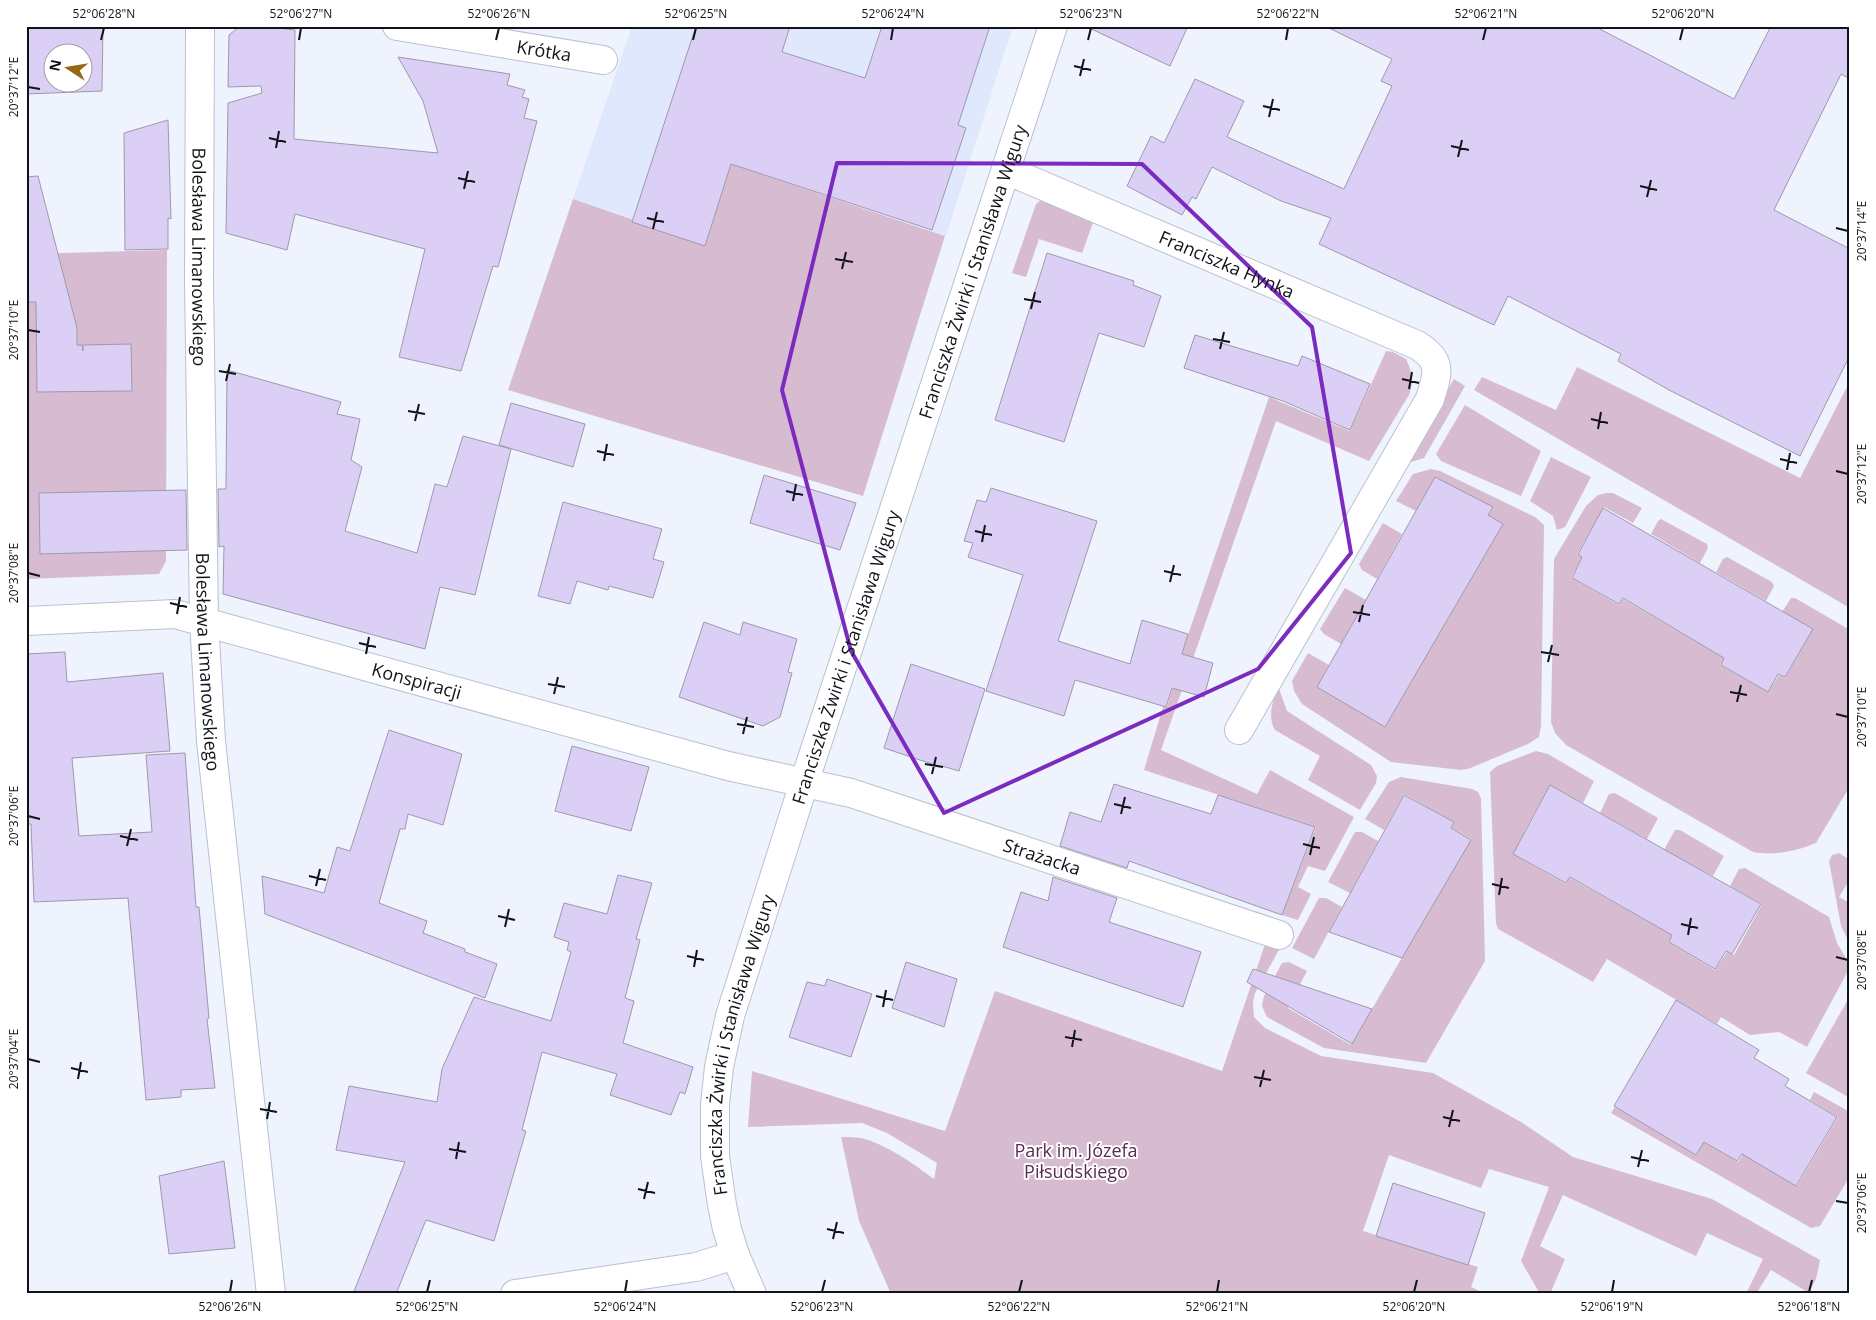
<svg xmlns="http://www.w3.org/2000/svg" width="1876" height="1320" font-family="'Open Sans',sans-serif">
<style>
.built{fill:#dfe8fc}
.green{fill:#d7bcd1}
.building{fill:#dccff6;stroke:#9e99aa;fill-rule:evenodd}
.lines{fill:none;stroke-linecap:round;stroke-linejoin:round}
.minor-casing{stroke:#b9c0d1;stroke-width:30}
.minor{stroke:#fff;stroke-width:28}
.marked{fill:none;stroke:#7b2cbf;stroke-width:4;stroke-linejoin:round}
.ticks{fill:none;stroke:#111319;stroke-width:2}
.labels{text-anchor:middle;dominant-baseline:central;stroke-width:4;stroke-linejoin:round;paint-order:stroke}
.street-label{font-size:18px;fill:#111319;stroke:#fff}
.park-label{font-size:18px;fill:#582b50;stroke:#fff}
.neatline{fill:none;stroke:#111319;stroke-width:2}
.ticks-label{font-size:12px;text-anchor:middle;fill:#111319}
</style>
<rect width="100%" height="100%" fill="#eef3fe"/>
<path class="built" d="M632 26H1013L946 236 730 161 703 242 573 199Z"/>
<path class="green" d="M731 164 945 236 863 496 508 390 573 199 704 244Z
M1041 200 1093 223 1082 253 1039 239 1026 277 1012 273 1036 204Z
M167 250 166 552V561L159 574 26 579V254Z
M1386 351 1393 352 1406 359C1412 371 1414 382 1409 395L1369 461 1276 421 1161 750 1257 794 1270 770 1354 817 1325 871 1308 866 1298 887 1311 894 1298 920 1282 915 1316 827 1144 770 1163 707H1167L1188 635 1269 397 1350 431Z
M1577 367 1800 478 1850 381V608L1474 390 1482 377 1556 410Z
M1454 379 1465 386 1424 458 1405 464Z
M1465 405 1541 451 1521 496 1441 461 1436 454Z
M1551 457 1591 477 1565 527 1557 530 1553 516 1530 501Z
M1431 469 1440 471 1535 517 1544 525 1541 726 1539 737 1528 744 1468 769 1461 770 1391 762 1302 704 1294 691 1292 681 1308 653 1329 665 1317 687 1385 727 1503 524 1488 515 1492 507 1435 477 1416 511 1396 501 1413 474Z
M1607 493H1613L1642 508 1633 523 1604 507 1577 554 1582 557 1571 578 1619 605 1623 599 1724 658 1720 665 1768 692 1779 675 1785 678 1813 629 1782 612 1791 598H1795L1850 630V786L1816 843C1797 851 1773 856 1753 852L1566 745 1555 733 1551 722 1554 559 1586 506 1598 495Z
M1661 519 1707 544 1708 548 1700 563 1651 534 1658 521Z
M1383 523 1402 534 1377 579 1362 570 1359 564Z
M1727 557 1772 582 1774 586 1766 601 1716 572 1723 559Z
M1345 588 1366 600 1341 644 1324 634 1320 629Z
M1278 686 1287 711 1371 765 1377 776 1376 783 1360 810 1308 780 1320 756 1275 730C1267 716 1273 701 1278 686Z
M1536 751 1548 754 1594 781 1583 803 1550 785 1524 832 1529 835 1518 857 1566 884 1570 878 1672 935 1668 942 1715 970 1727 952 1734 955 1762 904 1730 886 1739 869 1745 868 1829 917 1837 943 1849 963V969L1807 1047 1779 1032 1750 1035 1721 1017 1717 1024 1607 959 1593 982 1498 929 1496 923 1490 772 1497 766Z
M1401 777 1472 789 1478 792 1481 798 1485 961 1426 1063 1324 1048 1267 1017 1262 1006 1264 996 1282 963 1289 962 1307 971 1288 1008 1351 1045 1471 839 1452 828 1454 822 1404 794 1384 830 1365 819 1389 782Z
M1615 793 1658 818 1647 839 1600 813 1609 794Z
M1675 830H1680L1724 856 1713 876 1664 850Z
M1355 832H1362L1378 841 1350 893 1328 882Z
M1839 853 1850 860V879L1839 897 1850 903V944L1841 926 1829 861 1832 855Z
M1319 898H1326L1342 907 1314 959 1292 948Z
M1265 944 1280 948 1255 993 1253 1001 1254 1017 1265 1028 1321 1056 1433 1073 1521 1122 1573 1157 1712 1199 1820 1260 1816 1279 1809 1293 1771 1270 1756 1294H1746L1763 1259 1707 1233 1696 1256 1563 1195 1540 1246 1565 1259 1550 1294H1540L1521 1261 1549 1187 1489 1169 1481 1188 1389 1155 1363 1231 1478 1267 1471 1287 1486 1294H891L859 1221 841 1137C848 1137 855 1137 861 1138 886 1144 914 1164 934 1179L937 1163 887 1133 862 1123 748 1127 752 1071 945 1131 995 991 1222 1071Z
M1850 996V1098L1806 1073Z
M1814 1092 1850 1112V1176L1820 1226 1811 1228 1611 1113 1615 1107 1696 1155 1704 1142 1738 1162 1743 1154 1797 1186 1838 1117 1810 1100Z"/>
<path class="building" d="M26 26H103L102 91 26 94ZM52 52H82V82H52Z
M240 26H261L295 30 294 139 438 153 423 101 398 57 510 74 507 85 525 90 522 97 529 99 524 118 537 121 498 267 493 266 461 371 399 357 425 249 295 214 287 250 226 233 228 103 262 93 261 86 228 87 229 35Z
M696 26H790L782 52 865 78 882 26H990L958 125 966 128 932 230 731 164 705 246 632 222Z
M1085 26H1188L1170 66Z
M1325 26H1594L1734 99 1771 26H1850V79L1841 74 1774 210 1850 249V355L1800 456 1669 390 1618 361 1621 354 1508 296 1494 325 1319 244 1331 218 1281 201 1212 167 1196 199 1192 197 1182 215 1127 186 1151 136 1164 143 1195 79 1244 101 1227 137 1344 189 1392 86 1381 81 1392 59Z
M168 120 171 219 168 218V249L125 250 124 133Z
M38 176 77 328V345H82L83 351V345L131 344 132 391 37 392 36 302H26V177Z
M1047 253 1134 281 1133 285 1161 296 1144 347 1099 333 1064 442 995 420Z
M1195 335 1298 366 1302 356 1370 384 1350 430 1283 401 1184 368Z
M227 370 341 402 337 414 360 419 351 460 362 467 345 531 417 553 435 484 447 487 463 436 511 449 475 595 440 587 425 649 223 594 224 546 219 547 218 489H226Z
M511 403 585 424 573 467 499 445Z
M764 475 856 503 840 550 750 523Z
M1435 477 1493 507 1488 515 1503 524 1385 727 1317 687Z
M991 488 1097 521 1058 641 1130 664 1142 620 1188 634 1182 654 1213 663 1204 697 1172 688 1166 707 1075 680 1064 716 986 691 1023 575 968 557 973 543 964 541 977 500 986 502Z
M186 490 187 550 40 554 39 493Z
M563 502 662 529 653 559 664 562 653 598 609 586 608 590 577 581 570 604 538 596Z
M1603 508 1813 629 1785 677 1778 674 1768 692 1721 665 1724 658 1623 598 1619 604 1572 578 1582 557 1578 554Z
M704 622 740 635 743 622 797 639 788 672 792 673 780 717 763 726 679 697Z
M65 652 67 682 163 673 170 751 72 758 79 836 152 832 146 755 185 753 196 907H199L209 1018 207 1019 215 1088 181 1090V1097L146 1100 128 898 34 902 31 824H26V654Z
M911 664 985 689 959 771 942 766 941 767 884 748Z
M389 730 462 754 443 825 408 814 405 829H400L379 903 427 921 423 933 465 949V952L497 964 485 998 265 914 262 876 324 893 337 847 350 851Z
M572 746 649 767 631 831 555 811Z
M1114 784 1211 814 1218 795 1315 827 1282 915 1129 861 1127 868 1060 846 1070 812 1101 822Z
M1550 785 1761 904 1732 954 1726 951 1715 969 1669 942 1672 935 1570 877 1566 883 1513 854Z
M1404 795 1454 822 1451 828 1471 840 1402 958 1329 932Z
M618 875 652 883 636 939 640 940 625 998 634 1001 623 1043 693 1067 685 1094 680 1092 671 1115 610 1095 617 1074 542 1052 522 1130 526 1131 494 1241 426 1220 396 1294H353L405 1162 336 1150 349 1086 437 1102 442 1069 474 997 551 1021 571 952 567 950 569 942 554 937 564 903 607 914Z
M1053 877 1117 898 1109 922 1201 952 1183 1007 1003 947 1021 892 1048 901Z
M906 962 957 979 944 1027 892 1008Z
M1253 969 1372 1009 1352 1044 1247 982Z
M827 979 872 994 851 1057 789 1037 807 982 825 986Z
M1676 1000 1759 1050 1754 1058 1789 1079 1785 1086 1837 1117 1796 1186 1742 1154 1737 1161 1704 1142 1696 1155 1614 1106Z
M224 1161 235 1248 169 1254 159 1176Z
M1393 1183 1485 1213 1468 1265 1376 1236Z"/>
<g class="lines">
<defs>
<g id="minor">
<path id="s1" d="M200 26 199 283 204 621 211 741 271 1294"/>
<path id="s2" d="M397 26 603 60"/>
<path id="s3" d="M1006 170 1417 345C1443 361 1438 373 1430 399L1239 730"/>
<path id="s4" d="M26 621 175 614 728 766 851 793 1279 935"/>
<path d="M515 1294 696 1267 735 1255"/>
<path id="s5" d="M752 1294 735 1255 727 1229 722 1205 715 1156V1105L719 1067 730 1016 804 783 1053 26"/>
</g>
</defs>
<use href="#minor" class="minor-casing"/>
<use href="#minor" class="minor"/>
</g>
<path class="marked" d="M837 163 1142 164 1312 327 1351 553 1258 669 944 813 851 651 782 390Z"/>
<path class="ticks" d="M101 40 104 28M299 40 301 28M496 40 499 28M693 40 696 28M891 40 893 28M1088 40 1091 28M1286 40 1288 28M1483 40 1486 28M1680 40 1683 28M1074 66 1091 70M1080 76 1084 59M28 87 40 89M1263 106 1280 110M1269 117 1273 99M269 138 286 142M1451 146 1469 150M276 148 279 131M1458 157 1462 140M458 178 475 182M1640 186 1657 190M464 189 468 171M1647 197 1651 180M647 218 664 222M1836 228 1848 231M653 229 657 212M835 259 853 262M842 269 846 252M1024 299 1041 302M1031 309 1035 292M28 330 40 332M1213 339 1230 342M1220 349 1224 332M219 371 236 374M1402 379 1419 383M226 381 230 364M1409 389 1412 372M408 411 425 414M1591 419 1608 423M415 421 419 404M1598 429 1601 412M597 451 614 455M1780 459 1797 463M604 461 607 444M1787 470 1790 453M1836 471 1848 474M786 491 803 495M793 501 796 484M975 531 992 535M982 542 985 525M1164 571 1181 575M28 573 40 576M1170 582 1174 565M170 603 187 607M1353 612 1370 615M177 614 180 597M1359 622 1363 605M359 643 376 647M1541 652 1559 655M366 654 369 637M1548 662 1552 645M548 684 565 687M1730 692 1747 695M554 694 558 677M1737 702 1741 685M1836 714 1848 717M737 724 754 727M743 734 747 717M925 764 943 767M932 774 936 757M1114 804 1131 808M1121 814 1125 797M28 816 40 819M120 836 138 840M1303 844 1320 848M127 846 131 829M1310 855 1314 837M309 876 326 880M1492 884 1509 888M316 886 320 869M1499 895 1502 878M498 916 515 920M1681 924 1698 928M505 927 509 909M1688 935 1691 918M687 956 704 960M1836 957 1848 960M694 967 697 950M876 996 893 1000M883 1007 886 990M1065 1037 1082 1040M1072 1047 1075 1030M28 1059 40 1062M71 1068 88 1072M1254 1077 1271 1080M78 1079 81 1062M1260 1087 1264 1070M260 1109 277 1112M1443 1117 1460 1121M267 1119 270 1102M1449 1127 1453 1110M449 1149 466 1152M1631 1157 1649 1161M456 1159 459 1142M1638 1167 1642 1150M638 1189 655 1193M644 1199 648 1182M1836 1201 1848 1203M827 1229 844 1233M833 1239 837 1222M230 1292 232 1280M427 1292 430 1280M625 1292 627 1280M822 1292 825 1280M1019 1292 1022 1280M1217 1292 1219 1280M1414 1292 1417 1280M1612 1292 1614 1280M1809 1292 1812 1280"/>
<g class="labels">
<g class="street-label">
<text stroke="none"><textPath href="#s2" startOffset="149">Krótka</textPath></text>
<text stroke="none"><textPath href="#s1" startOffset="231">Bolesława Limanowskiego</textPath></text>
<text stroke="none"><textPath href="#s3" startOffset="240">Franciszka Hynka</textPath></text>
<text stroke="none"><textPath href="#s5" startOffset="1068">Franciszka Żwirki i Stanisława Wigury</textPath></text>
<text stroke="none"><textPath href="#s5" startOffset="662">Franciszka Żwirki i Stanisława Wigury</textPath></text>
<text stroke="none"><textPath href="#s1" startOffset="636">Bolesława Limanowskiego</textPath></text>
<text stroke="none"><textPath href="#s4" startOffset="400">Konspiracji</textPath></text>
<text stroke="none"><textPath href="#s4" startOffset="1050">Strażacka</textPath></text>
<text stroke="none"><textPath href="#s5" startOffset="258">Franciszka Żwirki i Stanisława Wigury</textPath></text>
</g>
<g class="park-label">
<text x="1076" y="1150">Park im. Józefa<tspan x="1076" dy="21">Piłsudskiego</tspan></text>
</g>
</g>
<rect width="1876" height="1320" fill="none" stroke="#ffffff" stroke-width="55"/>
<g transform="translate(68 68) rotate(282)"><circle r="24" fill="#ffffff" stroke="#a0a1a3"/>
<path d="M0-4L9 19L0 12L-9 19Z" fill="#976718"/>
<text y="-8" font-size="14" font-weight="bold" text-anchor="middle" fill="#111319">N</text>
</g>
<rect x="28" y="28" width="1820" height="1264" class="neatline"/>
<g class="ticks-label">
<text x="104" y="18">52°06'28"N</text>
<text x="301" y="18">52°06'27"N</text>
<text x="499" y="18">52°06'26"N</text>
<text x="696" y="18">52°06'25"N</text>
<text x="893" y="18">52°06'24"N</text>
<text x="1091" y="18">52°06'23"N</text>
<text x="1288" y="18">52°06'22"N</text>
<text x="1486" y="18">52°06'21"N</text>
<text x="1683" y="18">52°06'20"N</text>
<text transform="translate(14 87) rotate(-90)" y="4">20°37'12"E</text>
<text transform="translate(1862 231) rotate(-90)" y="4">20°37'14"E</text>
<text transform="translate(14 330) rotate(-90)" y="4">20°37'10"E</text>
<text transform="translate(1862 474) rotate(-90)" y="4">20°37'12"E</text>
<text transform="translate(14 573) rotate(-90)" y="4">20°37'08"E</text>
<text transform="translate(1862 717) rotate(-90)" y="4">20°37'10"E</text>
<text transform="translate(14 816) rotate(-90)" y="4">20°37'06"E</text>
<text transform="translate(1862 960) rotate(-90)" y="4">20°37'08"E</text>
<text transform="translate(14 1059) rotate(-90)" y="4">20°37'04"E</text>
<text transform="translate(1862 1203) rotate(-90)" y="4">20°37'06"E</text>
<text x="230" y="1311">52°06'26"N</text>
<text x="427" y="1311">52°06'25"N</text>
<text x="625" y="1311">52°06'24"N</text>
<text x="822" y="1311">52°06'23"N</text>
<text x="1019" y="1311">52°06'22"N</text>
<text x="1217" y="1311">52°06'21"N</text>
<text x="1414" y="1311">52°06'20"N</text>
<text x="1612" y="1311">52°06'19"N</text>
<text x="1809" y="1311">52°06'18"N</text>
</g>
</svg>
